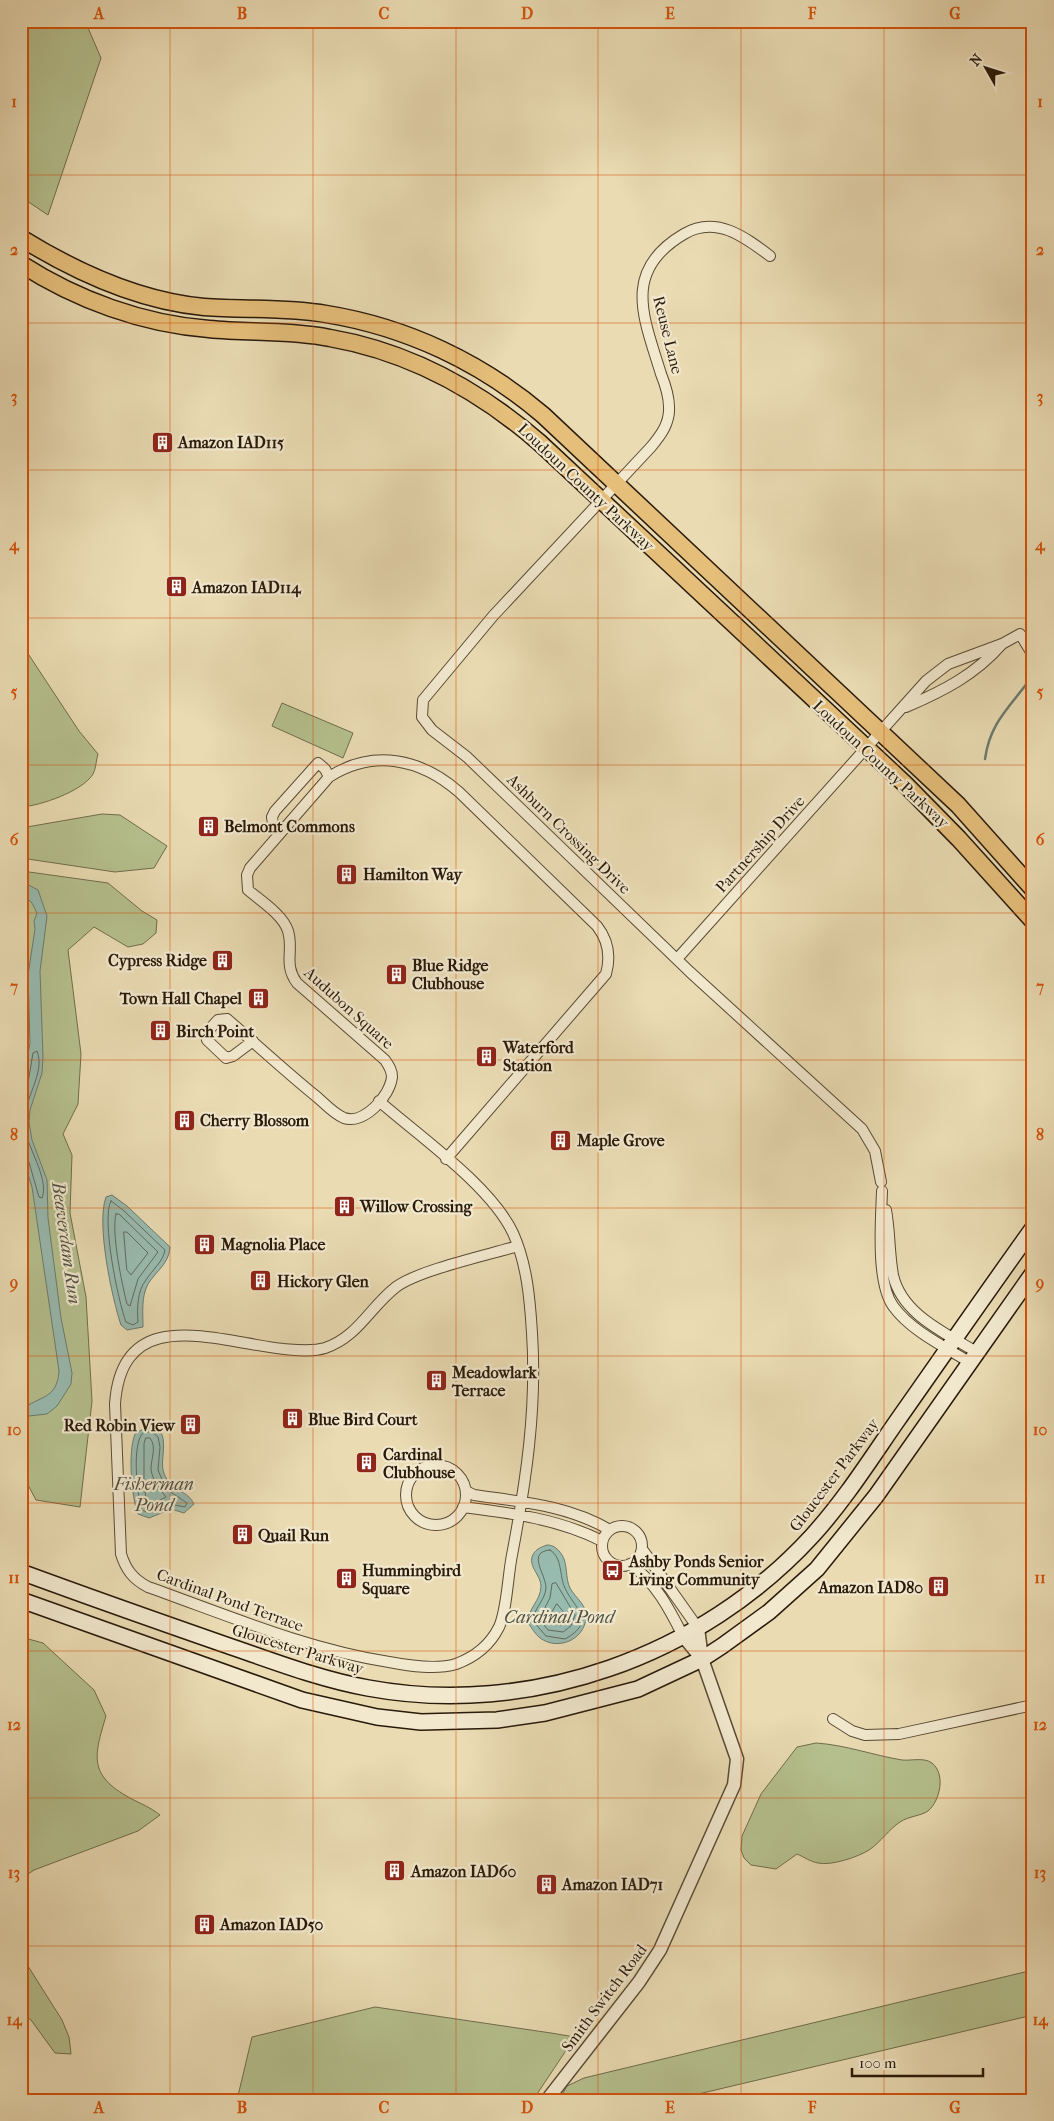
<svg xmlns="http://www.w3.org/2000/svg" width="1054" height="2121" font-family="'IM FELL French Canon',serif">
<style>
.green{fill:#b5c08e;stroke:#6f6d4c}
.water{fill:#98bbb0;stroke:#6c7b6e}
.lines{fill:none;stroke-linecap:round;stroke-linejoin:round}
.shore{stroke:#606a5d;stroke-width:1}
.stream{stroke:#6c7b6e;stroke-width:2.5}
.minor-casing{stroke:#594a34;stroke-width:12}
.tertiary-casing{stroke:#594a34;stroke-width:15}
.secondary-casing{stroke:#291a0a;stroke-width:18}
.primary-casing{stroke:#291a0a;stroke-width:19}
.minor{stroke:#f1e8ce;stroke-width:10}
.tertiary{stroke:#f1e8ce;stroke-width:12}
.secondary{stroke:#f1e8ce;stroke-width:15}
.primary{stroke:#e5be7a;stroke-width:16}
.grid{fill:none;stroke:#d5530c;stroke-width:1;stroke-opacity:0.55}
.labels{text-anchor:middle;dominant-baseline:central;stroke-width:4.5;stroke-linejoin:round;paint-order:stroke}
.street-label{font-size:16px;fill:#291a0a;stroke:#f1e8ce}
.poi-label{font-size:16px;font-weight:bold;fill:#291a0a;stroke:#f1e8ce;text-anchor:start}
.water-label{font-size:18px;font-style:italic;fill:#505244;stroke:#f1e8ce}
.neatline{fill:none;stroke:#d5530c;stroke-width:2}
.grid-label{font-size:16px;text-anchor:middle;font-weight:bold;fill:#d5530c}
</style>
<rect width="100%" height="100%" fill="#eadbb3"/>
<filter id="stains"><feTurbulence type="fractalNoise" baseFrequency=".004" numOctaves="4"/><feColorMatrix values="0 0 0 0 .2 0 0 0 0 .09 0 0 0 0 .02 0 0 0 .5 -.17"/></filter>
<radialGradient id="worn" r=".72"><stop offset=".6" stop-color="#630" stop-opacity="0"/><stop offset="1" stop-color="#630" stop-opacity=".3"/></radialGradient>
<path class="green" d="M21 21H85L101 58 48 215 21 197Z
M21 643 79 731 98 754C96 760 96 769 93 774 83 791 40 806 21 807Z
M282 703 353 733 343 758 272 726Z
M102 814 120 815 167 846 154 868 115 872 21 858V828Z
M21 865 22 871 108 883 142 911 157 920 156 933 143 944 128 947 94 927 68 950 81 1054 78 1104 63 1134 72 1155 70 1213 86 1297 92 1401 80 1507 36 1500 21 1472Z
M21 1637 43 1643 94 1690 106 1716C94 1756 88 1775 130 1798 141 1804 150 1807 160 1815L138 1831 34 1870 21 1879Z
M816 1743C846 1745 872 1755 902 1760 911 1761 924 1757 932 1763 946 1774 940 1801 928 1811 921 1816 909 1816 900 1822 889 1829 881 1842 869 1850 858 1857 831 1866 818 1863 811 1862 804 1857 797 1854L776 1869 751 1865 744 1858 741 1850 742 1836 761 1794 797 1747Z
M21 1955 62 2020 69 2037 71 2054 55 2053 31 2020 21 2013Z
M1033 1970V2015L673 2100H559L567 2086 584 2078Z
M375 2007 551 2033 575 2037 533 2100H237L252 2037Z"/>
<path class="water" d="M21 881 38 890 47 916 40 971 43 1057 42 1073 30 1110 29 1122 32 1140 47 1180 48 1218 61 1318 72 1373 71 1384 57 1406 47 1414 29 1416 21 1420V1410C40 1395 57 1400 59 1371L32 1187 21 1152V1092L30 1043 28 975 35 929 34 921 37 913 32 903 21 892Z
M112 1195 127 1206 170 1247C169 1264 156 1271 148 1284 141 1297 143 1313 143 1327L127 1330 121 1325C112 1298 96 1224 106 1197Z
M146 1427C173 1425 160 1456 163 1470 168 1491 187 1489 194 1504L184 1513 171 1509 149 1518 138 1514C131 1496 128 1451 135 1434Z
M547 1545C554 1545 558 1549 562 1555 568 1564 565 1578 570 1588 576 1599 587 1604 586 1618 584 1640 558 1651 540 1638 535 1634 532 1628 528 1623 527 1609 541 1601 541 1586 541 1576 529 1567 532 1557 534 1550 541 1547 547 1545Z"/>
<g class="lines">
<path class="shore" d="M21 1086 28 1083 33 1053 37 1051C46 1073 23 1100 24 1123 25 1145 50 1178 42 1198L39 1197 28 1159 21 1156
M111 1201 123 1210 165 1250C163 1262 152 1270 146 1280 137 1291 137 1309 138 1322L133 1325 126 1322C118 1301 101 1218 111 1201Z
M116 1214H119L158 1252 138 1279 130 1306 127 1304C122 1284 111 1233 116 1214Z
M124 1232H127L148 1253 131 1275 127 1270Z
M144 1432H152L158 1437 160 1447 158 1470 163 1482 169 1491 187 1503 185 1507 170 1504 149 1513 142 1510C137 1495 131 1441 144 1432Z
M146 1438H150C157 1447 151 1459 151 1469 152 1480 160 1489 166 1497L149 1506 147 1504 144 1486V1444Z
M550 1550C563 1558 559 1576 565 1588 573 1607 598 1621 565 1639L546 1636 533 1621C533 1609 545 1601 546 1588 546 1574 526 1552 550 1550Z
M556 1583 575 1615 571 1626 563 1632 548 1630 539 1619 550 1598 552 1584Z
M557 1604 567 1616 561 1625 552 1623 548 1619Z"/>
<path class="stream" d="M985 759C990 722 1010 707 1031 678"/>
<defs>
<path id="minor" d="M770 256C745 237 716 215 684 234 621 271 644 318 661 374 665 384 669 395 669 407 670 423 661 435 651 447L493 616 423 700 422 717 432 730 467 757 690 972 862 1129 875 1151 881 1182
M906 707C943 691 975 675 1002 644
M329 777C373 749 420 758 459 792L597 926C608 940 611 956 606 974L446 1159
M677 959 926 681 948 664 1002 644 1020 634 1033 655
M253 1041 233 1056 226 1058 207 1040 206 1033 218 1020 227 1019C257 1045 286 1072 317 1097 325 1104 334 1114 344 1118 364 1125 390 1096 392 1077 392 1070 389 1066 385 1060L297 983C283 964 294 951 288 931 283 915 261 901 248 890L247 875 250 868 329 777 325 769 318 763 275 811 272 817 273 824 281 832
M379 1101C419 1136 491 1186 513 1233 527 1264 530 1300 532 1333 537 1409 526 1481 512 1555 508 1574 507 1610 499 1627 490 1645 475 1657 456 1664 436 1670 410 1666 389 1662 306 1649 227 1615 148 1587 133 1579 126 1570 121 1554L115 1404C122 1302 217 1342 284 1349 297 1350 312 1352 325 1348 358 1337 370 1307 396 1287 419 1270 488 1255 518 1246
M882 1191C881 1221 876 1282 893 1306 911 1331 945 1347 971 1363
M886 1210C890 1231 889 1253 893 1275 902 1315 946 1333 978 1353
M406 1495a30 30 0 1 1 60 0a30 30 0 1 1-60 0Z
M466 1491 474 1495C522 1502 567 1505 610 1530
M463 1507C511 1513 559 1519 602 1541
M602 1546a20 20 0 1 1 40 0a20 20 0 1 1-40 0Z
M642 1549 698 1628
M630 1564C655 1581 670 1610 683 1636
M833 1719 852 1731 865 1735 899 1734 1033 1705"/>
<path id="tertiary" d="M683 1636 702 1659
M547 2100 639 1982 660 1950 734 1785 737 1759 702 1659 698 1628"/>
<path id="secondary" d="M21 1572C89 1597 157 1621 226 1645 273 1661 319 1679 368 1688 530 1718 702 1656 812 1536 844 1501 870 1460 897 1421 942 1357 987 1292 1033 1228
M21 1600 302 1700 377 1717 421 1722 497 1720 545 1713 638 1689 702 1659 722 1646 769 1612 817 1569 876 1496 1033 1273"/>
<path id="primary" d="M21 238C76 272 139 301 204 307 245 310 286 307 326 314 406 327 481 362 543 415L958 805 1033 889
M21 264C77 300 143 324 209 329 249 333 290 330 330 338 410 352 479 390 540 443L905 784 959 839 1033 921"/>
</defs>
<use href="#minor" class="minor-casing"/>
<use href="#tertiary" class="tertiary-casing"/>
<use href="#secondary" class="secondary-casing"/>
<use href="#primary" class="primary-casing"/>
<use href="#minor" class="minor"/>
<use href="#tertiary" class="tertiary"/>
<use href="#secondary" class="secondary"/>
<use href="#primary" class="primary"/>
</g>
<path class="grid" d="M170 21V2100M313 21V2100M456 21V2100M598 21V2100M741 21V2100M884 21V2100M21 175H1033M21 323H1033M21 470H1033M21 618H1033M21 765H1033M21 913H1033M21 1060H1033M21 1208H1033M21 1356H1033M21 1503H1033M21 1651H1033M21 1798H1033M21 1946H1033"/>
<defs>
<symbol id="building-square" viewBox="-11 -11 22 22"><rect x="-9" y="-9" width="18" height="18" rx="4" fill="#8f2418" stroke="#f1e8ce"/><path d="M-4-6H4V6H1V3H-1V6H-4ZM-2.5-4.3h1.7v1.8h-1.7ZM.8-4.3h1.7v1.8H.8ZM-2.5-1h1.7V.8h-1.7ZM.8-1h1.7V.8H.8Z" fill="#fff"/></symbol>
<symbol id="bus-square" viewBox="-11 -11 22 22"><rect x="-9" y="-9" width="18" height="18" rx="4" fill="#8f2418" stroke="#f1e8ce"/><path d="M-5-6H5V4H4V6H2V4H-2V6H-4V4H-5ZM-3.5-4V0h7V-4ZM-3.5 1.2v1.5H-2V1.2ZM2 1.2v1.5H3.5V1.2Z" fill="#fff"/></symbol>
</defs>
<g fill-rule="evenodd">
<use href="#building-square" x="150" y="430" width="25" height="25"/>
<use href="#building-square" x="164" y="574" width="25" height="25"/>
<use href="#building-square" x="196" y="814" width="25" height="25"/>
<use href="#building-square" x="334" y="862" width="25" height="25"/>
<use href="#building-square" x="210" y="948" width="25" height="25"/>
<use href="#building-square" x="384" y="962" width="25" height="25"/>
<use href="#building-square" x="246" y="986" width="25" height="25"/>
<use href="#building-square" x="148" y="1018" width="25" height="25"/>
<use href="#building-square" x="474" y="1044" width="25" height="25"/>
<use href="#building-square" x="172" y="1108" width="25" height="25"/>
<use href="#building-square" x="548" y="1128" width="25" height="25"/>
<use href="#building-square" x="332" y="1194" width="25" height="25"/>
<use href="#building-square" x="192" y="1232" width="25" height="25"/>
<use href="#building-square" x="248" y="1268" width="25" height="25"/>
<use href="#building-square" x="424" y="1368" width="25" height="25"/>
<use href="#building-square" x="280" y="1406" width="25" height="25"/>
<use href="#building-square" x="178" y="1412" width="25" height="25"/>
<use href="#building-square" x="354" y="1450" width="25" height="25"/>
<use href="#building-square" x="230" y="1522" width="25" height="25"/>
<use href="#bus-square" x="600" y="1558" width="25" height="25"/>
<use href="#building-square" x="334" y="1566" width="25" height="25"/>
<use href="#building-square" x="926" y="1574" width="25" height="25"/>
<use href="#building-square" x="382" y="1858" width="25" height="25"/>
<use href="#building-square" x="534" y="1872" width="25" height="25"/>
<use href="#building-square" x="192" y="1912" width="25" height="25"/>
</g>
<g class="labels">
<g class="street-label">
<text transform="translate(668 335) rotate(76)">Reuse Lane</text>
<text transform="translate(586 487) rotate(43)">Loudoun County Parkway</text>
<text transform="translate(881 764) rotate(43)">Loudoun County Parkway</text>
<text transform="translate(569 834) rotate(44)">Ashburn Crossing Drive</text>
<text transform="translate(760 844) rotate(-48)">Partnership Drive</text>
<text transform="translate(349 1008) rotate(42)">Audubon Square</text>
<text transform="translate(834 1475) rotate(-53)">Gloucester Parkway</text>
<text transform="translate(230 1600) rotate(20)">Cardinal Pond Terrace</text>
<text transform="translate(298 1649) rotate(17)">Gloucester Parkway</text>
<text transform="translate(604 1998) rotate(-53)">Smith Switch Road</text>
</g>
<g class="poi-label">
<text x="178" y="442">Amazon IAD115</text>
<text x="192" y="587">Amazon IAD114</text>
<text x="224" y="826">Belmont Commons</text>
<text x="363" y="874">Hamilton Way</text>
<text x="207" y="960" text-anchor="end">Cypress Ridge</text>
<text x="412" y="965">Blue Ridge<tspan x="412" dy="18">Clubhouse</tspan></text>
<text x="242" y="998" text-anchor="end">Town Hall Chapel</text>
<text x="176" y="1031">Birch Point</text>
<text x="503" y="1047">Waterford<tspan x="503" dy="18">Station</tspan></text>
<text x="200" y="1120">Cherry Blossom</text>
<text x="577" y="1140">Maple Grove</text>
<text x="360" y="1206">Willow Crossing</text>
<text x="221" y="1244">Magnolia Place</text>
<text x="277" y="1281">Hickory Glen</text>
<text x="452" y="1372">Meadowlark<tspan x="452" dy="18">Terrace</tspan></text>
<text x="308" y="1419">Blue Bird Court</text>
<text x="175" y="1425" text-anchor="end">Red Robin View</text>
<text x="383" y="1454">Cardinal<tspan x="383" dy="18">Clubhouse</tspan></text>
<text x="258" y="1535">Quail Run</text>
<text x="629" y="1561">Ashby Ponds Senior<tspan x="629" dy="18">Living Community</tspan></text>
<text x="362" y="1570">Hummingbird<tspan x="362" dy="18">Square</tspan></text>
<text x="923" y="1587" text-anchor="end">Amazon IAD80</text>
<text x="411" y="1871">Amazon IAD60</text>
<text x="562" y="1884">Amazon IAD71</text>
<text x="220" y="1924">Amazon IAD50</text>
</g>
<g class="water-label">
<text transform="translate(66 1243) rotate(82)">Beaverdam Run</text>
<text x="154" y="1484">Fisherman<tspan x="154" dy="21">Pond</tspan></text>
<text x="559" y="1617">Cardinal Pond</text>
</g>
</g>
<rect width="1054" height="2121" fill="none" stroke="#eadbb3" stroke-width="55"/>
<g transform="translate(986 68) rotate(309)" stroke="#f1e8ce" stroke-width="4" paint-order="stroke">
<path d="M0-4L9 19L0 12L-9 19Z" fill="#291a0a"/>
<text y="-8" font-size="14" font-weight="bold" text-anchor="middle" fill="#291a0a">N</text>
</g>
<path d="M852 2068v8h131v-8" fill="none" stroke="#291a0a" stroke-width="2.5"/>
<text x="859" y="2068" font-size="15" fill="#291a0a" stroke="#f1e8ce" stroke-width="4" paint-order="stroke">100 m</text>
<rect x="28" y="28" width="998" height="2066" class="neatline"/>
<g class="grid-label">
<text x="99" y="19">A</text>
<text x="242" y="19">B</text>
<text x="384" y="19">C</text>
<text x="527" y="19">D</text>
<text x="670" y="19">E</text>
<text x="812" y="19">F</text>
<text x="955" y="19">G</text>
<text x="14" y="107">1</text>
<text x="1040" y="107">1</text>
<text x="14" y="255">2</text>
<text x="1040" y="255">2</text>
<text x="14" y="402">3</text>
<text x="1040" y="402">3</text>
<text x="14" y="550">4</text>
<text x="1040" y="550">4</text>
<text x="14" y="697">5</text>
<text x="1040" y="697">5</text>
<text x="14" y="845">6</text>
<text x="1040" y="845">6</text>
<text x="14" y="992">7</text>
<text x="1040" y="992">7</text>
<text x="14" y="1140">8</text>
<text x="1040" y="1140">8</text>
<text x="14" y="1288">9</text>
<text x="1040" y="1288">9</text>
<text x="14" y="1435">10</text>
<text x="1040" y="1435">10</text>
<text x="14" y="1583">11</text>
<text x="1040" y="1583">11</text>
<text x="14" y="1730">12</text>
<text x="1040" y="1730">12</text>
<text x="14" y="1878">13</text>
<text x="1040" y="1878">13</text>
<text x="14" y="2025">14</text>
<text x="1040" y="2025">14</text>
<text x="99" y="2113">A</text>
<text x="242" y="2113">B</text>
<text x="384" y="2113">C</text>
<text x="527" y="2113">D</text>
<text x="670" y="2113">E</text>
<text x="812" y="2113">F</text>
<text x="955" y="2113">G</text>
</g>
<rect width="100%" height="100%" filter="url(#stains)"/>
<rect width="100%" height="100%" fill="url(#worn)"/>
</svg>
